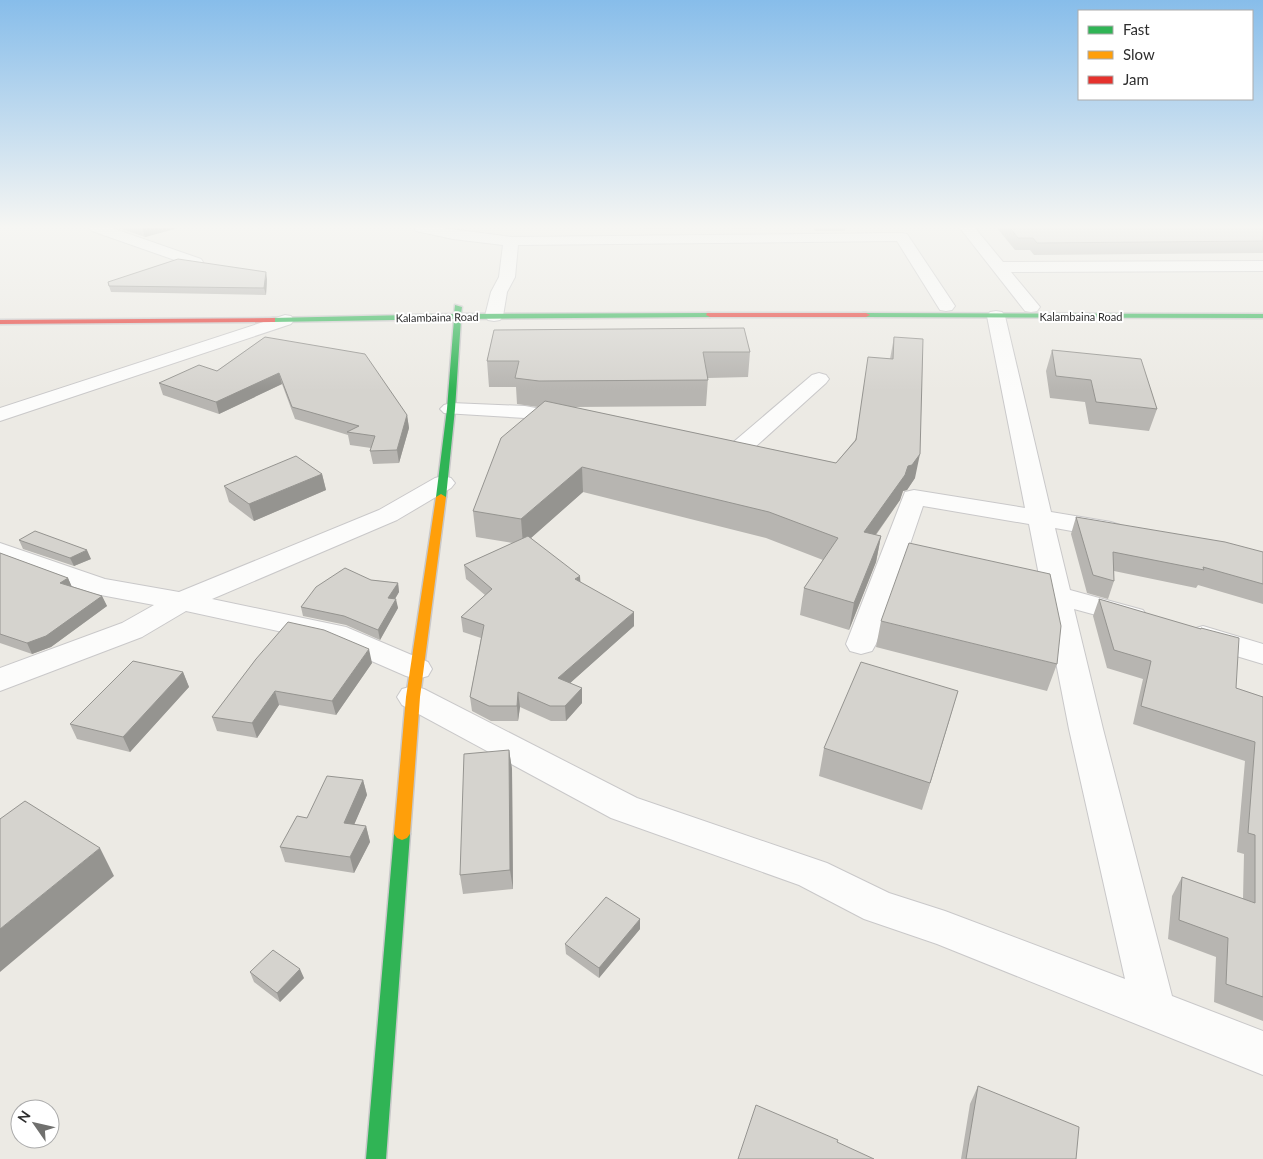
<svg xmlns="http://www.w3.org/2000/svg" width="1263" height="1159" font-family="Lato,sans-serif">
<style>
.lines{fill:none;stroke-linecap:round;stroke-linejoin:round}
.street-casing{stroke:#c9c8c9;stroke-width:2}
.fast-casing{stroke:#c9c8c9;stroke-width:3}
.slow-casing{stroke:#c9c8c9;stroke-width:3}
.jam-casing{stroke:#c9c8c9;stroke-width:3}
.street{fill:#fcfcfb;fill-rule:evenodd}
.fast{fill:#30b455;fill-rule:evenodd}
.slow{fill:#ff9f0a;fill-rule:evenodd}
.jam{fill:#e5322d;fill-rule:evenodd}
.wall{fill:#b7b5b1}
.shaded-wall{fill:#959490}
.building{fill:#d5d3ce;stroke:#959490}
.labels{text-anchor:middle;dominant-baseline:central;stroke-width:4;stroke-linejoin:round;paint-order:stroke}
.far-street-label{font-size:11px;fill:#2e2e2e;stroke:#fff}
</style>
<rect width="100%" height="100%" fill="#eceae4"/>
<g class="lines">
<defs>
<path id="street" d="M90 228H112L201 259 203 262 201 265H189L92 231Z
M414 228H443L511 237 902 233 907 234 955 306 952 310 946 311 940 310 897 241 518 245 515 277 507 292 503 316 500 320 494 321 488 320 485 316 491 292 499 277 503 245 453 239 416 231Z
M960 228H975L1003 262 1263 261V271L1011 272 1040 307 1037 311 1031 312 1025 311Z
M996 311 1002 312 1005 316 1051 512 1111 522 1120 525 1124 530 1120 535 1111 538 1055 528 1070 590 1143 610 1147 616 1143 622 1133 625 1074 609 1103 729 1172 996 1263 1031V1075L937 944 864 919 799 885 611 818 402 705 397 697 402 689 413 686 424 689 637 798 827 863 889 893 945 911 1125 979 1069 729 1029 524 923 506 876 644 872 651 861 654 850 651 846 644 905 492 914 490 1025 508 987 316 990 312Z
M285 315 291 316 294 320 291 324 0 421V408Z
M819 373 826 375 829 379 826 383 743 458C730 461 717 456 704 453L701 448 704 443 712 441 730 445 812 375Z
M451 403 525 406 574 415 577 420 574 425 566 426 525 418 444 413 440 409 444 405Z
M443 476 451 478 455 483 451 488 397 520 212 599 346 627 428 662 432 669 428 676 417 679 406 676 328 642 186 611 142 637 0 691V668L122 623 154 605 90 593 0 560V543L105 579 179 592 379 510 435 478Z
M1203 626 1263 644V664L1193 643 1188 636 1193 629Z"/>
<path id="fast" d="M455 305 462 307 461 314 710 313 714 315 710 317 461 319 455 409 446 497 441 500 436 497 447 409 454 319 272 322 268 320 272 318 454 314Z
M863 313 1263 314V318L866 317 862 315Z
M402 828 407 830 410 834 386 1159H366L394 834 397 830Z"/>
<path id="slow" d="M441 494 446 497 420 697 410 834 407 838 402 840 397 838 394 834 406 697 436 497Z"/>
<path id="jam" d="M707 313H866L870 315 866 317H710L706 315Z
M275 318V322H272L0 324V320Z"/>
</defs>
<use href="#street" class="street-casing"/>
<use href="#fast" class="fast-casing"/>
<use href="#slow" class="slow-casing"/>
<use href="#jam" class="jam-casing"/>
<use href="#street" class="street"/>
<use href="#fast" class="fast"/>
<use href="#slow" class="slow"/>
<use href="#jam" class="jam"/>
</g>
<path class="wall" d="M119 228H178L145 237Z
M646 228H673V229H646Z
M731 228H758V229H731Z
M814 228H845V231H815Z
M997 228H1263V253L1034 255 1030 250H1015Z
M267 279 266 295 111 292 109 286Z
M494 330 750 352 748 377 708 378 706 406 573 407 836 463 855 440 890 359 894 337 915 478 907 490 903 491 900 500 876 535 881 536 876 562 849 630 800 615 804 588 823 560 766 538 583 492 531 538 580 582 634 626 570 683 582 688V703L566 721H551L520 707 518 721H491L472 711 470 697 481 638 463 632 461 617 485 595 466 579 464 565 513 543 476 537 473 511 538 407 517 404 516 387H489L487 361Z
M265 337 407 415 409 428 399 463 373 464 370 451 371 448 350 445 348 435 295 419 282 384 219 414 163 395 159 383 217 371Z
M1052 350 1157 409 1149 431 1089 424 1085 402 1050 398 1046 371Z
M322 474 326 490 254 521 229 502 224 486Z
M1076 517 1263 552V604L1198 585 1196 588 1114 571V581L1108 599 1087 593 1071 534Z
M19 540 91 559 74 566 23 549Z
M0 553 68 578 71 586 102 596 107 606 51 647 32 654 0 643Z
M371 580 398 583 399 592 395 599 398 608 380 640 346 625 303 616 301 607Z
M1099 599 1200 629 1201 628 1236 688 1263 697V1021L1214 1002 1216 957 1168 939 1172 896 1182 877 1243 899 1244 854 1237 852 1245 761 1133 724 1143 679 1107 668 1093 616Z
M881 621 1057 664 1047 691 876 647Z
M256 659 372 663 336 715 279 705 257 738 217 731 212 717Z
M183 672 189 687 130 752 77 739 70 724Z
M950 718 922 810 819 776 824 748Z
M509 750 512 769 513 889 463 894 460 875Z
M363 780 367 795 354 824 366 826 370 842 354 873 285 862 280 847 307 818Z
M640 929 599 978 566 954 565 944Z
M250 972 304 978 280 1002 254 982Z
M978 1086 1076 1159H961L970 1104Z"/>
<path class="shaded-wall" d="M142 228H178L145 237Z
M266 272 267 279 266 295 264 288Z
M279 373 282 384 219 414 216 402Z
M407 415 409 428 399 463 397 450Z
M920 454 915 478 907 490 903 491 900 500 859 558 864 532 908 466Z
M582 467 583 492 523 545 521 519Z
M322 474 326 490 254 521 249 504Z
M881 536 876 562 849 630 854 603Z
M87 550 91 559 74 566 70 558Z
M580 576 581 590 575 579Z
M68 578 73 589 60 583Z
M398 583 399 592 390 607 388 598Z
M102 596 107 606 51 647 32 654 27 643Z
M396 599 398 608 380 640 378 630Z
M634 612V626L559 693 558 678Z
M369 649 372 663 336 715 332 701Z
M183 672 189 687 130 752 123 737Z
M582 688V703L566 721 565 706Z
M275 691 279 705 257 738 252 723Z
M958 691 950 718 922 810 930 783Z
M518 692 520 707 518 721 517 706Z
M509 750 512 769 513 889 510 870Z
M363 780 367 795 348 839 344 823Z
M366 826 370 842 354 873 350 857Z
M100 848 114 876 0 972V929Z
M640 919V929L599 978V968Z
M300 969 304 978 280 1002 277 993Z"/>
<path class="building" d="M1010 228H1263V241L1037 243 1033 238H1018Z
M178 259 266 272 264 288 109 286 108 282Z
M744 328 750 352H703L708 380 539 381 515 378 519 361H487L494 330Z
M265 337 365 354 407 415 397 450 370 451 375 436 347 432 359 426 292 407 279 373 216 402 159 383 199 365 217 371Z
M894 337 923 339 920 454 912 465 908 466 905 475 864 532 881 536 854 603 804 588 838 538 769 512 582 467 521 519 473 511 501 438 545 401 836 463 856 440 868 357 893 359Z
M1052 350 1141 359 1157 409 1096 402 1091 380 1056 376Z
M296 456 322 474 249 504 224 486Z
M1076 517 1225 542 1263 552V584L1203 567 1204 570 1113 552 1114 581 1093 575Z
M35 531 87 550 70 558 19 540Z
M528 536 580 576 575 579 634 612 558 678 582 688 565 706H550L518 692 517 706H489L470 697 484 625 461 617 492 589 464 565Z
M909 543 1050 574 1061 626 1057 664 881 621Z
M0 553 68 578 60 583 102 596 46 636 27 643 0 634Z
M345 568 371 580 398 583 388 598 396 599 378 630 344 616 301 607 316 587Z
M1099 599 1201 629V628L1239 638 1236 688 1263 697V997L1226 984 1228 938 1179 920 1182 877 1255 903V835L1248 833 1255 742 1141 706 1151 661 1114 650Z
M288 622 324 630 369 649 332 701 275 691 252 723 212 717 256 659Z
M133 661 183 672 123 737 70 724Z
M861 662 958 691 930 783 824 748Z
M509 750 510 870 460 875 464 754Z
M327 776 363 780 344 823 366 826 350 857 280 847 297 816 307 818Z
M25 801 100 848 0 929V819Z
M606 897 640 919 599 968 565 944Z
M273 950 300 969 277 993 250 972Z
M978 1086 1079 1127 1076 1159H966Z
M756 1105 838 1140 837 1142 874 1159H738Z"/>
<linearGradient id="sky" x2="0" y2="1"><stop stop-color="#87bdea"/><stop offset="0.58" stop-color="#f6f6f3"/><stop offset="1" stop-color="#f6f6f3" stop-opacity="0"/></linearGradient>
<rect width="1263" height="391" fill="url(#sky)"/>
<g class="labels">
<g class="far-street-label">
<text x="1081" y="316">Kalambaina Road</text>
<text transform="translate(437 317) rotate(-1)">Kalambaina Road</text>
</g>
</g>
<rect x="1078" y="10" width="175" height="90" fill="#ffffff" stroke="#ababab"/>
<rect x="1088" y="26" width="25" height="8" fill="#30b455" stroke="#ababab"/>
<text x="1123" y="35" font-size="15" fill="#2e2e2e">Fast</text>
<rect x="1088" y="51" width="25" height="8" fill="#ff9f0a" stroke="#ababab"/>
<text x="1123" y="60" font-size="15" fill="#2e2e2e">Slow</text>
<rect x="1088" y="76" width="25" height="8" fill="#e5322d" stroke="#ababab"/>
<text x="1123" y="85" font-size="15" fill="#2e2e2e">Jam</text>
<g transform="translate(35 1124) rotate(304)"><circle r="24" fill="#ffffff" stroke="#ababab"/>
<path d="M0-4L9 19L0 12L-9 19Z" fill="#70706e"/>
<text y="-8" font-size="14" font-weight="bold" text-anchor="middle" fill="#2e2e2e">N</text>
</g>
</svg>
